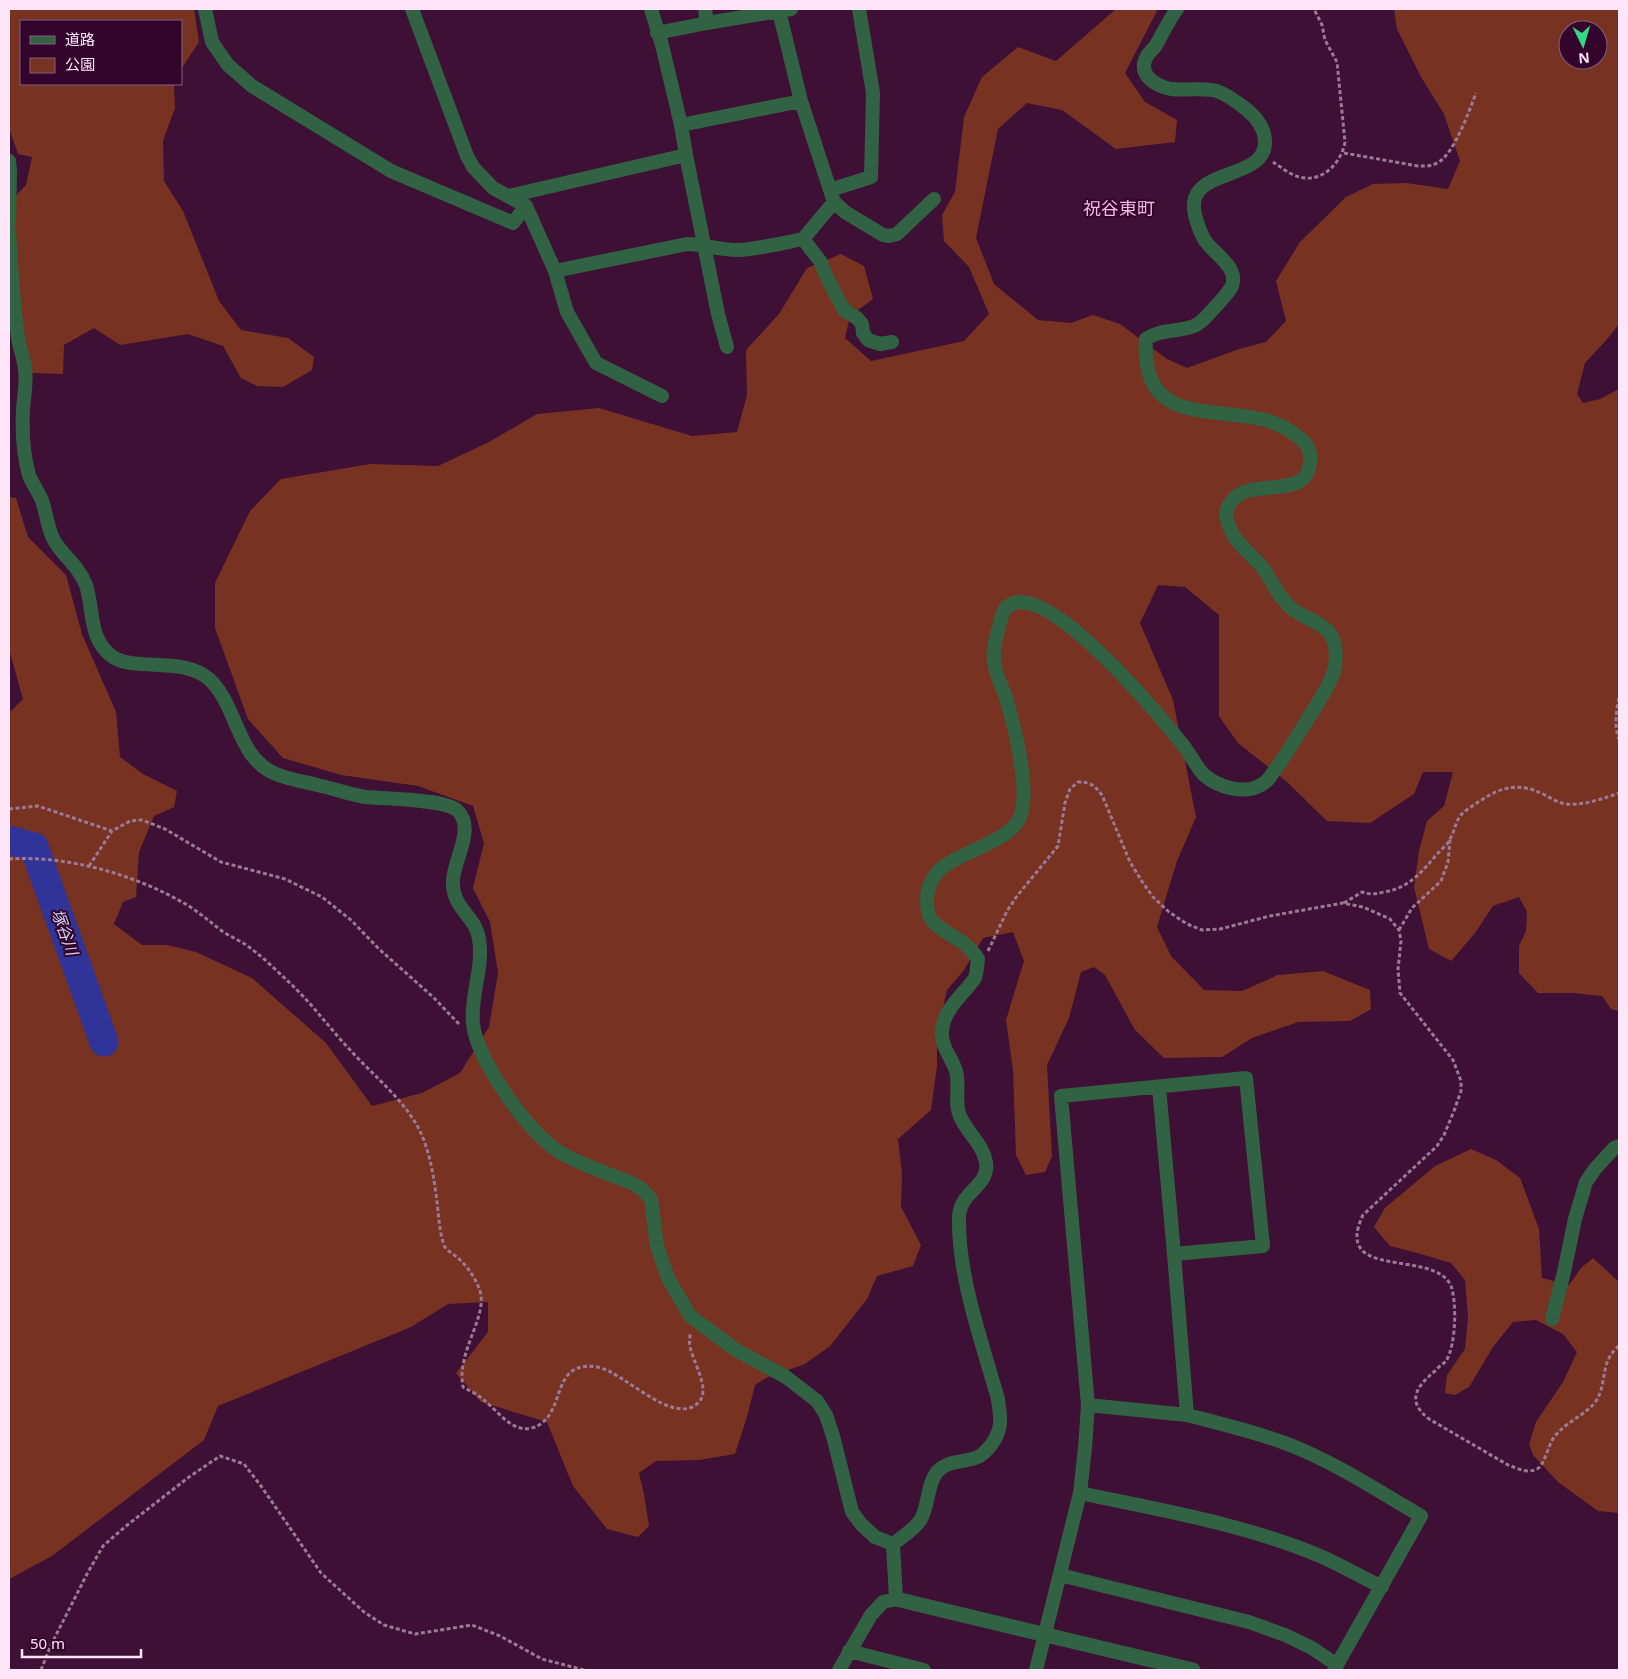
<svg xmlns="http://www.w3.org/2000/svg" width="1628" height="1679" font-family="'Noto Sans','Noto Sans JP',sans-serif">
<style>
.green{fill:#783221;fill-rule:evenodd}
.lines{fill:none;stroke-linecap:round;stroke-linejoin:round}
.river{stroke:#303397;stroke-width:29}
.path{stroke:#9c7995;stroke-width:3;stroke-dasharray:4 2.5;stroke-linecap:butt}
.minor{stroke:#326244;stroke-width:14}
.tertiary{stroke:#326244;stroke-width:15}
.labels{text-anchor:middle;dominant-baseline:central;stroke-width:4;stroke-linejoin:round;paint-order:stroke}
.water-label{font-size:16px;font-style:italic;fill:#d0d6f2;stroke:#33052c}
.quarter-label{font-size:18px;fill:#f3b8e5;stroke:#33052c}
</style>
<rect width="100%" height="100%" fill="#3e1036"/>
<path class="green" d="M9 9H194L199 42 181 69V21H21V84H174L175 108 163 141 164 181 183 211 219 301 241 330 288 338 314 357 312 370 283 387 257 386 241 378 223 346 188 334 120 345 94 328 64 345 63 374 30 373 18 362 9 203 26 185 32 157 18 154 9 128Z
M1116 9H1158L1125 73 1145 102 1177 120 1175 142 1116 149 1062 110 1027 103 998 129 976 238 994 284 1038 320 1071 323 1093 315 1120 324 1167 359 1187 368 1239 349 1266 342 1286 321 1276 281 1300 242 1346 197 1373 184 1407 183 1448 189 1460 161 1444 114 1421 77 1397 29 1394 9H1619V324L1609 337 1585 363 1577 394 1583 403 1600 399 1619 389V1011L1611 1009 1602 996 1573 993H1538L1519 973V946L1526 931 1527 912 1519 897 1493 906 1475 933 1451 961 1429 949 1414 887 1419 851 1427 821 1444 806 1453 772H1423L1414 794 1370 823 1327 821 1286 781 1238 743 1219 716V615L1185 587 1158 585 1140 623 1173 700 1196 817 1177 861 1157 927 1171 956 1204 990 1242 991 1278 975 1323 971 1370 990 1371 1009 1350 1021 1298 1022 1252 1038 1222 1057 1164 1058 1135 1030 1105 975 1094 967 1081 972 1069 1018 1047 1065 1052 1156 1045 1172 1026 1175 1016 1155 1013 1070 1006 1020 1024 961 1013 932 983 938 964 970 947 990 937 1035V1066L931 1110 898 1139 902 1174 901 1207 921 1245 913 1266 877 1276 867 1299 830 1346 805 1364 766 1378 755 1385 747 1417 735 1454 699 1460 656 1461 639 1473 644 1494 649 1526 638 1537 607 1529 573 1486 547 1422 481 1402 456 1373 488 1332V1302L448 1304 411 1327 218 1406 204 1440 52 1556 9 1579V713L23 699 9 649V497L16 498 28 537 66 575 82 634 116 712 120 757 143 774 177 791 174 807 154 816 139 852 136 897 123 902 114 924 142 945H167L196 952 252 978 326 1043 372 1106 422 1093 460 1073 489 1027 498 973 490 922 473 888 484 843 473 806 418 786 341 775 283 758 248 719 215 628V583L250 511 281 479 370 464 438 466 489 442 537 414 599 408 692 436 737 432 747 395 746 350 779 314 807 268 841 254 864 266 873 299 850 316 845 338 871 361 964 341 989 314 969 267 944 241 942 215 955 192 964 117 982 77 1018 47 1056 61ZM1568 30H1598V60H1568Z
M1471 1149 1496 1160 1520 1178 1539 1229 1542 1278 1569 1285 1581 1268 1593 1258 1619 1282V1513L1598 1511 1558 1482 1533 1455 1529 1444 1536 1422 1563 1382 1577 1352 1563 1334 1536 1320 1513 1322 1493 1347 1469 1387 1455 1395 1445 1393 1447 1375 1465 1349 1468 1317 1465 1280 1451 1263 1421 1254 1390 1246 1374 1227 1385 1208 1435 1166Z"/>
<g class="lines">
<path class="river" d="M9 840 34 847 104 1042"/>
<path class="path" d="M1344 153 1418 166C1424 166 1430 167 1437 163 1454 155 1469 111 1476 93
M1273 162C1282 168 1293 177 1305 178 1326 180 1342 160 1345 142L1337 62 1325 40 1322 25 1314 9
M1619 698C1616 712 1614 726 1619 739
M9 809 38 806 112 831 130 821 142 820 165 829 221 862 285 879 322 897 351 920 379 949 433 997 459 1024
M9 859C67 855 137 875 187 905 199 912 210 922 222 931 231 937 241 941 249 947 264 958 278 972 291 984 313 1005 331 1030 352 1052 375 1077 403 1099 419 1129 430 1151 434 1178 437 1202 439 1217 439 1231 444 1245 446 1251 454 1254 458 1258 468 1267 476 1279 480 1291 488 1317 456 1352 463 1387 470 1391 479 1395 485 1401 501 1414 516 1438 539 1425 566 1409 551 1360 597 1367 623 1371 673 1427 698 1403 712 1390 692 1361 690 1346 689 1342 690 1338 690 1334
M89 866 112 831
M1344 903 1362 892C1370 895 1375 894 1384 892 1409 888 1422 872 1438 853 1442 849 1448 844 1450 839 1455 831 1455 822 1461 815 1467 809 1475 804 1483 799 1503 786 1521 783 1543 794 1551 798 1558 803 1567 804 1582 806 1606 798 1619 793
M1399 930 1412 908 1441 881 1448 862 1450 840
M988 951 1007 911 1017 896 1058 846 1065 803 1070 789 1078 782C1091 782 1095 786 1102 795L1130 862 1143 883 1153 897 1169 912 1187 924 1202 930 1220 929 1270 916 1343 903 1363 907 1390 919 1399 930 1401 941 1398 969 1400 993 1453 1060 1461 1081V1091L1454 1111 1444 1135 1437 1146 1363 1215C1331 1282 1435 1248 1451 1286 1457 1302 1456 1346 1446 1361 1443 1364 1438 1367 1435 1371 1416 1387 1406 1401 1429 1419L1508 1465C1517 1468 1527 1474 1537 1469 1545 1465 1548 1444 1555 1436 1567 1421 1586 1415 1596 1401 1608 1382 1599 1362 1619 1346
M41 1670 51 1645 87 1574 103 1546 126 1526 189 1477 220 1456 244 1464 261 1486 321 1573 364 1612 384 1625 415 1634 472 1625 500 1636 542 1659 584 1670"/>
<path class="minor" d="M205 9 212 42 228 65 252 86 391 171 513 223 526 206
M412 9 467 156 473 167 493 188 526 206 555 271 567 312 596 363 662 396
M651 9 662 45 681 125 686 155 718 314 727 347
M705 9 707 23
M657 33 707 23 791 9
M681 125 801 101
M9 161 10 172 9 222
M830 190 871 177 873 93 859 9
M509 196 686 155
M834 202 845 212 883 235 889 236 897 234 934 199
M9 231C11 267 13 302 18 337 19 348 24 358 25 369 27 382 24 395 23 409 22 429 23 454 29 475 32 483 37 490 41 498 47 512 47 530 55 542 65 558 78 565 86 585 94 609 88 640 113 657 137 672 182 656 209 679 238 705 236 758 276 774 291 780 306 782 321 786 336 789 351 795 366 797 385 799 444 799 457 810 476 828 454 859 453 880 451 908 476 916 479 939 484 967 470 996 473 1024 476 1059 530 1136 561 1153 583 1166 610 1174 634 1184L644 1191 651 1199 657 1246 668 1278 690 1316 736 1350 786 1377 817 1401 826 1415 833 1436 852 1512 862 1525 875 1537 893 1544 896 1599 883 1602 871 1615 839 1670
M803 239 820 261 829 282 844 310 857 318 862 324 863 333 868 340 880 344 892 342
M555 271 687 244C705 244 723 251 741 250 762 248 783 243 803 239L834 202 801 101 779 11
M1552 1319 1564 1272 1575 1219 1586 1182 1595 1169 1614 1148 1619 1146
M1088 1405 1187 1415 1174 1254
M1187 1415C1222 1424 1257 1432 1290 1445 1336 1463 1378 1491 1421 1516L1334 1670
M1080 1493C1160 1510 1244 1524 1320 1556 1341 1565 1361 1577 1382 1587
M893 1544C902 1537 915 1529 921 1519 929 1505 927 1484 937 1472 945 1462 960 1462 972 1459 984 1457 996 1441 999 1429 1002 1420 999 1409 998 1399 982 1342 958 1277 959 1218 959 1191 990 1187 986 1162 983 1144 967 1133 960 1116 954 1103 960 1085 956 1071 952 1058 941 1047 942 1032 943 1013 956 1001 968 987 970 984 973 981 975 978 977 973 977 965 978 959 967 940 947 936 933 922 928 917 927 908 927 901 927 867 956 859 981 847 995 840 1014 832 1020 817 1031 792 1014 724 1006 698 1002 686 995 673 994 661 992 647 997 636 1000 623 1002 618 1002 612 1005 609 1039 568 1163 720 1183 745 1190 754 1196 766 1203 774 1217 787 1244 795 1261 785 1265 783 1268 780 1270 777 1284 758 1297 737 1309 717 1318 702 1329 688 1334 671 1337 659 1337 641 1328 631 1317 620 1301 617 1290 607 1277 596 1272 580 1262 567 1249 552 1231 540 1227 519 1225 512 1227 507 1231 502 1248 477 1302 499 1309 468 1311 461 1311 453 1307 446 1304 440 1296 435 1290 431 1239 396 1139 441 1146 339 1161 328 1180 333 1196 325 1205 320 1211 311 1218 304 1222 299 1229 292 1232 286 1239 266 1213 254 1204 239 1199 230 1193 213 1194 203 1197 168 1268 179 1265 140 1264 126 1256 117 1246 109 1237 102 1228 95 1217 91 1203 87 1186 91 1171 89 1156 86 1136 75 1147 56 1149 52 1154 49 1156 45 1163 33 1169 20 1177 9
M1060 1575 1249 1622 1285 1635 1312 1648 1337 1665
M849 1651 924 1670
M1036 1670 1080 1493 1085 1448 1088 1405 1061 1096 1246 1078 1263 1246 1174 1254 1159 1087"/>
<path class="tertiary" d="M896 1599 1193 1670"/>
</g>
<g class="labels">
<g class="water-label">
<text transform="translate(65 932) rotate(70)">塚谷川</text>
</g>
<g class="quarter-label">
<text x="1119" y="208">祝谷東町</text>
</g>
</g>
<rect width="1628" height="1679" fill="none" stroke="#fee6f8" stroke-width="20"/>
<rect x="20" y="20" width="162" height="65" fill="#33052c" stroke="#845f7e"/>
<rect x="30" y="36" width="25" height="8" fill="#326244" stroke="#845f7e"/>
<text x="65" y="45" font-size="15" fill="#fee6f8">道路</text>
<rect x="30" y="58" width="25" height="15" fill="#783221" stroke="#845f7e"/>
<text x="65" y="70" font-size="15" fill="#fee6f8">公園</text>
<g transform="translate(1583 45) rotate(175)"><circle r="24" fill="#33052c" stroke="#845f7e"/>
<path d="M0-4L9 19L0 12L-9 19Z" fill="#33d882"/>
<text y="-8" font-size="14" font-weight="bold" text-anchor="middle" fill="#fee6f8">N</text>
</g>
<path d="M22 1649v8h119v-8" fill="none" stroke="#fee6f8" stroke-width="2.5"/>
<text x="30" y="1649" font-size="15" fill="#fee6f8" stroke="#33052c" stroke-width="4" paint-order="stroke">50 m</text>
</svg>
